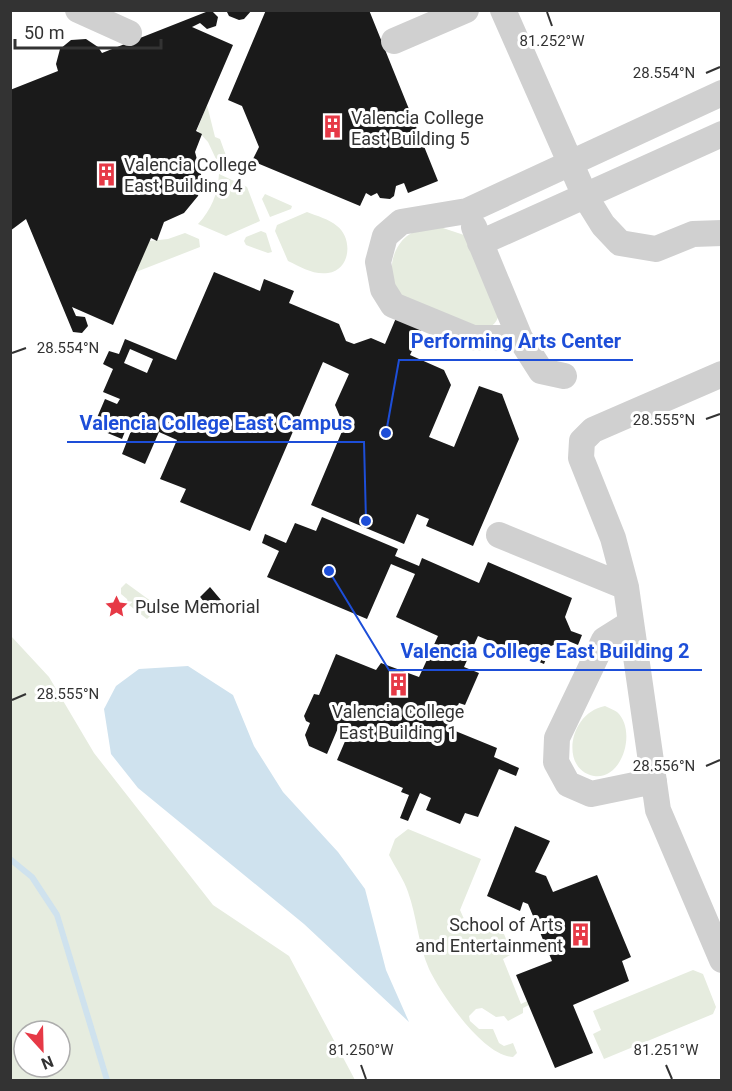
<svg xmlns="http://www.w3.org/2000/svg" width="732" height="1091" font-family="Roboto,sans-serif">
<style>
.green{fill:#e6ecdf;fill-rule:evenodd}
.water{fill:#cfe2ee}
.lines{fill:none;stroke-linecap:round;stroke-linejoin:round}
.stream{stroke:#cfe2ee;stroke-width:6}
.building{fill:#1a1a1a;fill-rule:evenodd}
.minor{stroke:#d0d0d0;stroke-width:26}
.ticks{fill:none;stroke:#333;stroke-width:2}
.labels{text-anchor:middle;dominant-baseline:central;stroke-width:6;stroke-linejoin:round;paint-order:stroke}
.poi-label{font-size:18px;fill:#333;stroke:#fff;text-anchor:start}
.ticks-label{font-size:15px;text-anchor:middle;fill:#333;stroke:#fff;stroke-width:6;stroke-linejoin:round;paint-order:stroke}
.leader{fill:none;stroke:#1d4ed8;stroke-width:2}
.callout-dot{fill:#1d4ed8;stroke:#fff;stroke-width:2}
.callout-label{font-size:20px;text-anchor:middle;font-weight:bold;fill:#1d4ed8;stroke:#fff;stroke-width:6;stroke-linejoin:round;paint-order:stroke}
</style>
<rect width="100%" height="100%" fill="#fff"/>
<path class="green" d="M207 105 215 137 220 139 229 164 216 159 208 142 197 130Z
M219 174 247 187 260 221 226 236 198 224C211 210 218 194 219 174Z
M265 194 292 206 291 209 270 217 262 199Z
M307 212C317 216 329 219 337 226 353 238 351 270 328 273 313 275 301 267 288 261L275 231 277 225Z
M437 226 464 235 502 308C498 318 496 326 485 329 467 322 421 310 407 301 385 286 388 251 407 236 416 229 426 228 437 226Z
M261 231 266 233 272 252 268 253 246 245 244 241 246 237Z
M185 233 199 239 200 247 136 272 149 241 168 239Z
M126 583 159 607 147 619 129 605 127 599 121 594V588Z
M11 636 49 677 94 753 213 905 289 956 355 1080H11ZM24 1031H60V1067H24Z
M605 706C609 708 614 710 617 712 637 730 623 780 594 776 560 770 568 713 605 706Z
M408 829 481 859 460 910 468 928 479 924 504 934 512 954 503 959 521 1004 527 1001 529 1005 523 1008V1013L508 1021 504 1016 496 1017 482 1008 476 1009 469 1016 470 1021 479 1029H493L499 1043 504 1046 513 1043 517 1053 513 1057C483 1056 441 994 429 969 418 944 417 917 408 892 404 880 395 867 389 855L395 839Z
M693 970 703 974 716 1007 713 1014 604 1059 593 1034 601 1030 593 1011Z"/>
<path class="water" d="M188 666 233 695 254 746 283 792 338 852 365 889 386 970 409 1022 304 924 138 788 111 754 104 709 116 686 139 669Z"/>
<g class="lines">
<path class="stream" d="M10 859 32 877 57 915 107 1080"/>
</g>
<path class="building" d="M211 10 218 17 216 26 207 29 200 23 192 27 233 45 196 131 202 134 195 152 202 178 198 196 184 213 164 222 157 241 151 238 113 325 72 307 76 316 85 317 88 326 82 333 73 332 26 219 10 231V90L58 71 56 64 60 49 71 40 86 39 98 47 102 53Z
M226 10H252L244 19 239 20 229 16Z
M266 10H369L438 181 408 193 404 183 396 186 394 196 390 199 380 198 377 193 371 196 366 193 360 206 252 161 259 147 242 106 228 100Z
M214 272 260 291 264 279 294 291 289 303 339 324 346 341 354 344 371 338 385 344 396 318 422 329 410 355 444 370 451 385 429 437 454 447 479 386 502 394 519 439 473 546 426 526 429 519 417 514 404 544 311 505 343 429 338 426 341 419 335 405 349 374 323 362 250 531 180 502 186 489 160 479 177 440 159 432 145 464 122 454 131 431 126 429 122 439 93 427 105 399 117 404 120 399 103 392 113 369 103 364 109 351 119 354 125 339 176 360ZM130 349 153 359 147 373 124 363Z
M322 517 398 549 395 556 419 566 422 558 479 583 488 562 572 598 565 617 571 631 582 635 578 645 566 640 551 646 544 664 478 636 464 667 479 673 465 705 459 703 448 728 497 748 494 757 519 768 516 776 499 769 478 817 465 813 460 824 426 810 431 798 420 793 408 821 400 818 409 795 401 792 403 788 337 760 349 732 338 728 327 754 309 746 305 735 310 723 306 721 304 716 314 694 319 695 336 654 376 670 381 663 419 677 438 636 396 617 415 574 391 564 367 619 267 577 279 551 262 543 265 534 286 543 295 523 316 531Z
M210 587 221 600 210 609 200 597Z
M515 826 550 841 535 872 546 876 553 892 597 875 631 957 622 961 629 981 573 1005 593 1053 555 1068 516 975 552 961 528 904 523 902 520 911 487 896Z"/>
<g class="lines">
<path class="minor" d="M78 10 129 33
M503 10 585 196 603 225 620 243 656 249 693 234 722 233
M394 41 466 10
M474 227 520 338 541 371 564 376
M480 243 722 134
M520 338H473L393 305 383 289 378 262 385 236 401 222 467 211 722 93
M722 374 593 430 582 441 581 458 613 538 626 587 658 810 722 960
M499 535 626 587
M631 623 604 640 557 738 556 762 568 784 591 794 654 781"/>
</g>
<path class="ticks" d="M547 12 552 26M706 73 720 67M12 353 26 348M706 419 720 414M12 700 26 694M706 766 720 760M361 1065 366 1079M666 1065 672 1079"/>
<defs>
<symbol id="building-bare" viewBox="-9 -9 18 18"><path d="M-4-6H4V6H1V3H-1V6H-4ZM-2.5-4.3h1.7v1.8h-1.7ZM.8-4.3h1.7v1.8H.8ZM-2.5-1h1.7V.8h-1.7ZM.8-1h1.7V.8H.8Z" fill="#e63946" stroke="#fff" stroke-width="2.5" paint-order="stroke"/></symbol>
<symbol id="sight-bare" viewBox="-9 -9 18 18"><path d="M0-6L1.8-2.2L6-1.7L2.9 1.2L3.7 5.4L0 3.3L-3.7 5.4L-2.9 1.2L-6-1.7L-1.8-2.2Z" fill="#e63946" stroke="#fff" stroke-width="2.5" paint-order="stroke"/></symbol>
</defs>
<g fill-rule="evenodd">
<use href="#building-bare" x="316" y="110" width="33" height="33"/>
<use href="#building-bare" x="90" y="158" width="33" height="33"/>
<use href="#sight-bare" x="100" y="590" width="33" height="33"/>
<use href="#building-bare" x="382" y="668" width="33" height="33"/>
<use href="#building-bare" x="564" y="918" width="33" height="33"/>
</g>
<g class="labels">
<g class="poi-label">
<text x="351" y="117">Valencia College<tspan x="351" dy="21">East Building 5</tspan></text>
<text x="124" y="164">Valencia College<tspan x="124" dy="21">East Building 4</tspan></text>
<text x="135" y="606">Pulse Memorial</text>
<text x="398" y="711" text-anchor="middle">Valencia College<tspan x="398" dy="21">East Building 1</tspan></text>
<text x="563" y="924" text-anchor="end">School of Arts<tspan x="563" dy="21">and Entertainment</tspan></text>
</g>
</g>
<g class="ticks-label">
<text x="552" y="46">81.252°W</text>
<text x="664" y="78">28.554°N</text>
<text x="68" y="353">28.554°N</text>
<text x="664" y="425">28.555°N</text>
<text x="68" y="699">28.555°N</text>
<text x="664" y="771">28.556°N</text>
<text x="361" y="1055">81.250°W</text>
<text x="666" y="1055">81.251°W</text>
</g>
<path class="leader" d="M386 433L399 360H633M366 521L364 442H67M329 571L389 670H702"/>
<g class="callout-dot">
<circle cx="386" cy="433" r="6"/>
<circle cx="366" cy="521" r="6"/>
<circle cx="329" cy="571" r="6"/>
</g>
<g class="callout-label">
<text x="516" y="348">Performing Arts Center</text>
<text x="216" y="430">Valencia College East Campus</text>
<text x="545" y="658">Valencia College East Building 2</text>
</g>
<rect width="732" height="1091" fill="none" stroke="#333333" stroke-width="24"/>
<g transform="translate(42 1049) rotate(158)"><circle r="28" fill="#ffffff" stroke="#adadad" stroke-width="1.5"/>
<path d="M0-4.5L10 22L0 15L-10 22Z" fill="#e63946"/>
<text y="-9" font-size="16" font-weight="bold" text-anchor="middle" fill="#333333">N</text>
</g>
<path d="M15 39v9h146v-9" fill="none" stroke="#333333" stroke-width="3"/>
<text x="24" y="39" font-size="18" fill="#333333" stroke="#ffffff" stroke-width="4.5" paint-order="stroke">50 m</text>
</svg>
